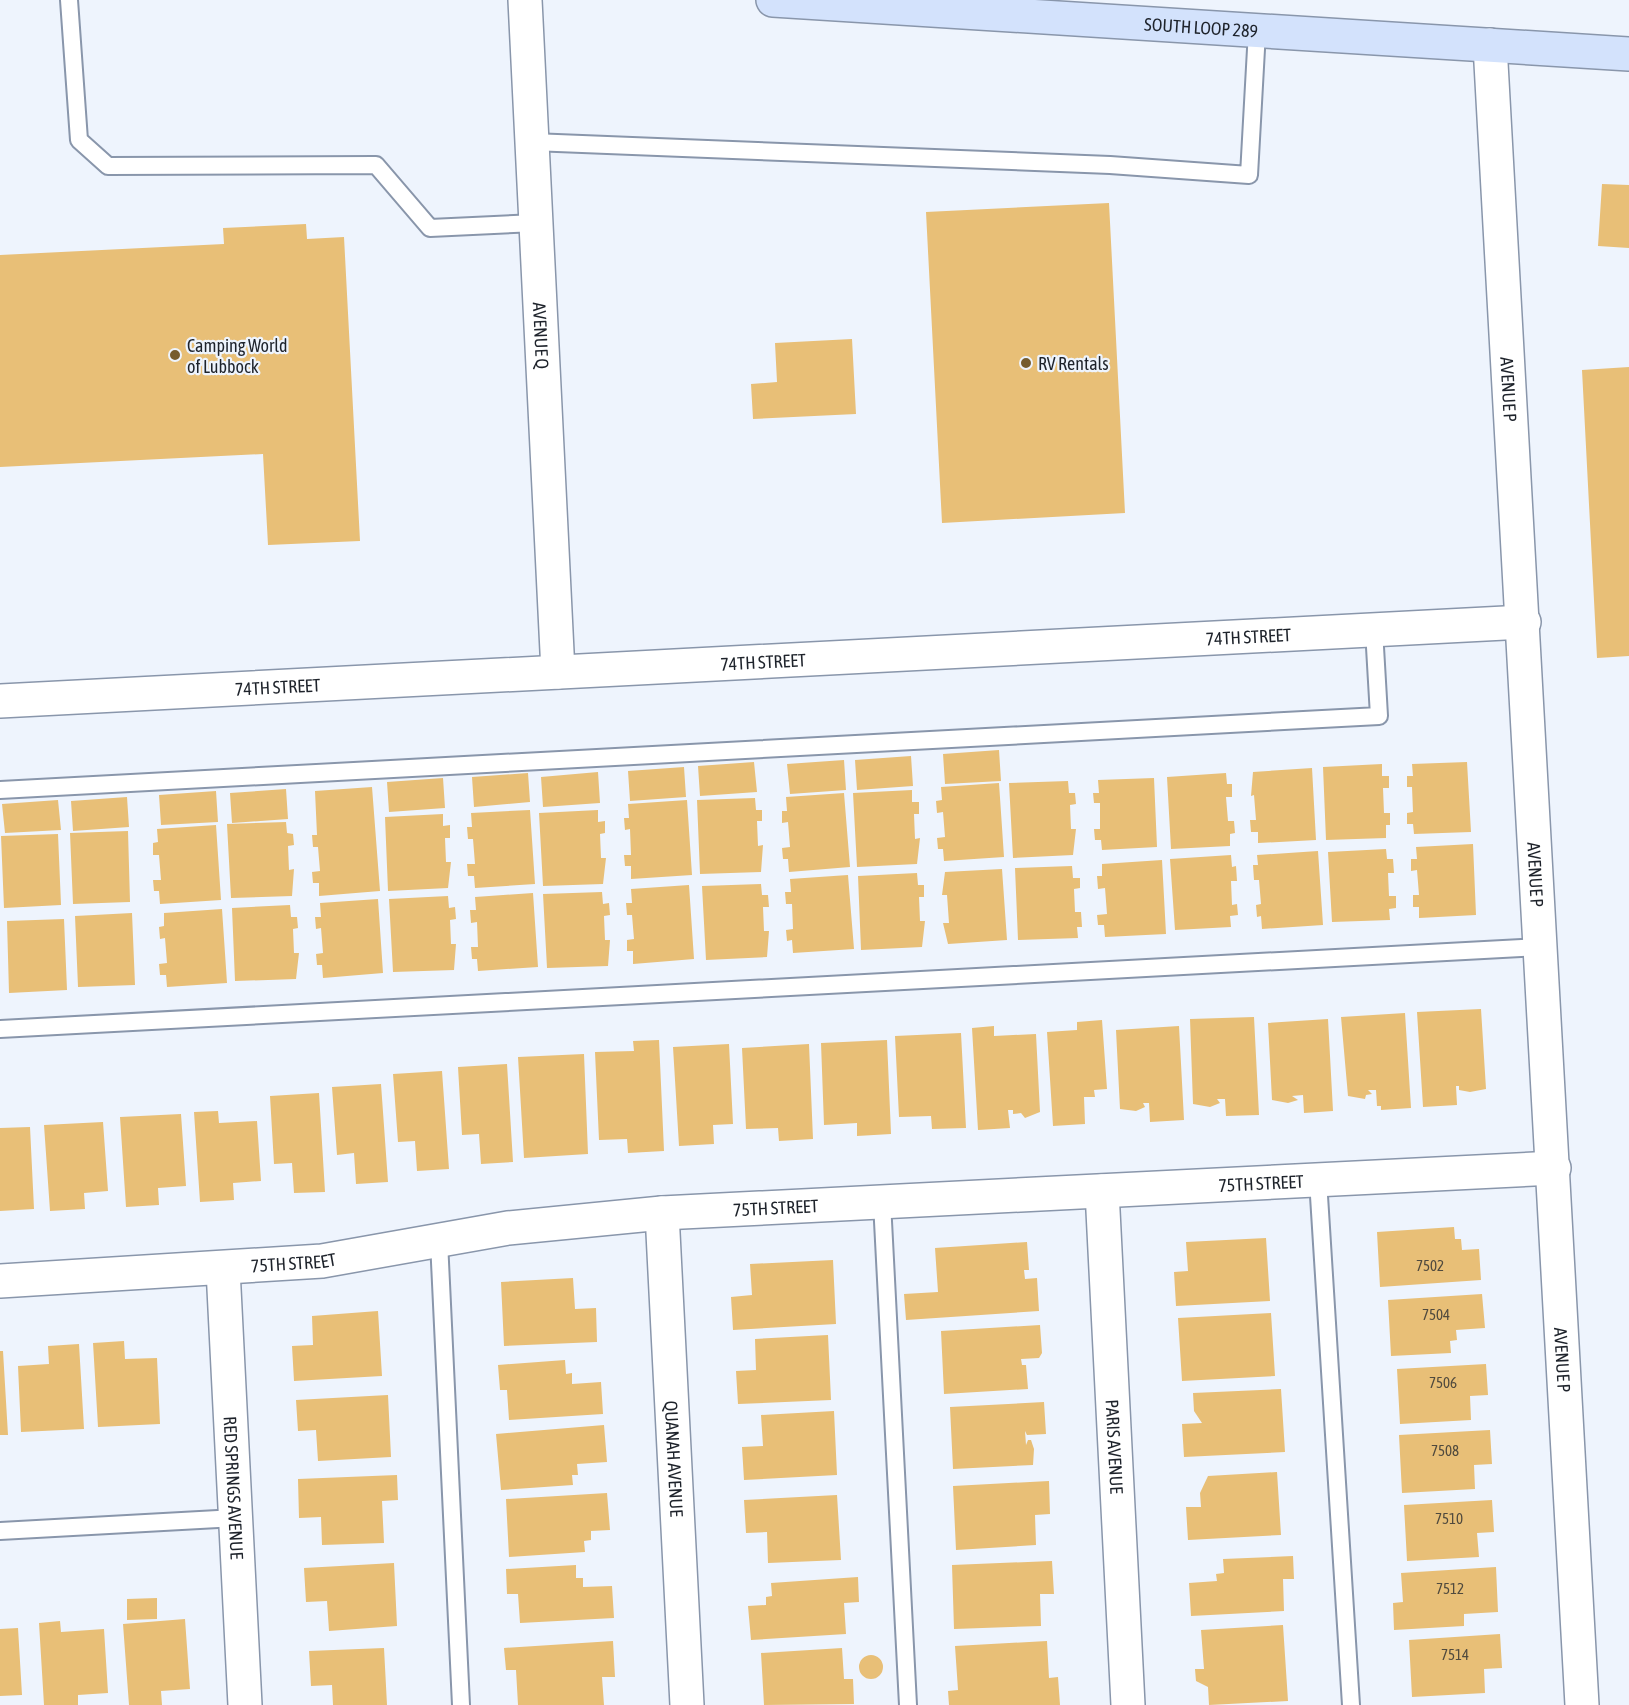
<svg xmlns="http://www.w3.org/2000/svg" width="1629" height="1705" font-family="'Asap Condensed',sans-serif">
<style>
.building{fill:#e8bf77}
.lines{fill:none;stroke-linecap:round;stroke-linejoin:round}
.service-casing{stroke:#8996ab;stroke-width:20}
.minor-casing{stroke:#8996ab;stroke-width:36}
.tertiary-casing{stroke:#8996ab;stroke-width:36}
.secondary-casing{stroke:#8996ab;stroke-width:36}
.service{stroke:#fff;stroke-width:16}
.minor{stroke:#fff;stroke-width:33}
.tertiary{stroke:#fff;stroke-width:33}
.secondary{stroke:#d3e2fc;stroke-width:33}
.poi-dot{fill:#765c2e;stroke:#eef4fd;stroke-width:2}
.labels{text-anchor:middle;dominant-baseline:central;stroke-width:4.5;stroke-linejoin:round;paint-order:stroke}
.number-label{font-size:15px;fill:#504a3e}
.street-label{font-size:18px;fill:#1e232b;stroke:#eef4fd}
.poi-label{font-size:18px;fill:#1e232b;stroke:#eef4fd;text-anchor:start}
</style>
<rect width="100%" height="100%" fill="#eef4fd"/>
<path class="building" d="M1602 184 1629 185V248L1598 246Z
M1109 203 1125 513 942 523 926 212Z
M306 224 307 239 344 237 360 541 268 545 263 454 0 467V255L224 244 223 228Z
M852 339 856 414 753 419 751 384 777 382 775 343Z
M1629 367V656L1597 658 1582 370Z
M999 750 1001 781 945 784 943 754Z
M911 756 913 786 857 790 855 760Z
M844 760 846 790 790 794 787 764Z
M754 762 757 792 700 796 698 766Z
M1467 762 1471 832 1414 834 1413 824H1407V813L1413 812 1412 787H1407V776H1413L1412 764Z
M1382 764V776H1389V788H1383L1384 813H1390V825H1386V838L1326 840 1323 767Z
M684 767 686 797 630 801 628 771Z
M1312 768 1316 840 1258 843V832H1251L1250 820H1256L1254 795 1251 796 1253 772Z
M598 772 600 803 543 807 541 777Z
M528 773 530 802 474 807 472 777Z
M1226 773 1227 784H1232V797H1226L1228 821H1234L1235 833 1230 834V846L1171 849 1167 777Z
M443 778 445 808 389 812 387 782Z
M1154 778 1157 847 1102 850 1101 840H1095L1094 829H1100V803H1094L1093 793H1099L1098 780Z
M1068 781 1069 793H1075L1076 804 1070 805 1071 829H1076L1073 855 1013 858 1009 783Z
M999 783 1004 857 944 861 943 849H938L937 838 945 837 943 812 937 813 936 801 942 800 941 787Z
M372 787 380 891 319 896V883H313L312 872 320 871 318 847H313L312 835H317L315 791Z
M286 789 288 819 232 823 230 793Z
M912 790V802H919V814H914L915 839 920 838 917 864 857 867 853 793Z
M216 791 218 822 161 825 159 795Z
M844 793 850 867 789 872 788 859H783L782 848 790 847 788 822 782 823V811H787L786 797Z
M127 797 129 827 73 831 71 801Z
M755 798 756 810H762V821H757L758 846 763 845 761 872 700 874 697 800Z
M58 800 61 830 5 833 2 804Z
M687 800 692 875 631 879V866H625L624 855H631L630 829 625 830 624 818H629L628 804Z
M530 810 535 884 475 888 474 876H468L467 864H475L473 839H468L467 827H472L471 813Z
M598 810V822L605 821V833L600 834 601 858H606L603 884 543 886 539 813Z
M443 814V826L450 825V838H445L446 862H451L448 888 388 891 385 817Z
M286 822 287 833 293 834 294 845 288 846 289 870 294 869 292 896 231 898 227 824Z
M216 825 221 900 160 904 159 891H154L153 880H161L159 855H153V843L158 842 157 829Z
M128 831 130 902 73 904 70 833Z
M58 834 61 905 4 908 1 836Z
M1473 844 1476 915 1419 918V907H1413V895H1419L1417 870 1411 871V859H1417L1416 847Z
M1386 849 1387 859H1393L1394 873H1388L1389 896H1396V908L1389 909 1390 920 1332 922 1328 852Z
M1318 851 1323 925 1262 929 1261 916 1257 917 1256 905 1261 904 1259 880H1254L1253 865H1258L1257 855Z
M1231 855 1232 867 1236 866 1237 881H1231L1232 905 1237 904 1238 915 1230 916 1231 927 1175 930 1170 859Z
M1162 860 1166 934 1105 937 1104 925H1098L1097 915 1107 914 1105 888 1098 889 1097 876H1102V864Z
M1072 866 1073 878H1080V888L1074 889 1075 912H1081L1082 927H1077L1078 938 1018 940 1015 868Z
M1002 869 1007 940 948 944 943 923H949L947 895H942L945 872Z
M917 873 918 885H924V897H919L920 921H925L922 947 861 950 858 876Z
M848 875 854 949 793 953 792 940 787 941 786 930 793 929 792 904H786L785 892H791L790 879Z
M761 884 762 895H768L769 907H763L764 931H769L767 957 706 960 702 886Z
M689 885 694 959 633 964V951H627V940L634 939 632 915H627L626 903H632L631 889Z
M602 892 603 904 609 903 610 915 604 916 605 940H610L608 966 547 968 543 894Z
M533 893 538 967 478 971 477 959H472L471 947H478L477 922 471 923 470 910H476L475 897Z
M448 896 449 908 455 907 456 919 450 920 451 944H456L454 970 393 972 389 899Z
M378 899 383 973 323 978 322 965H317L316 954 323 953 321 928 316 929 315 917H321L320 903Z
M290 905 291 917H297L298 928 293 929 294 953H299L296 979 235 981 232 908Z
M222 909 227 983 167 987 166 975H160L159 964 167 963 165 938 160 939 159 927 164 926V913Z
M132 913 135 985 78 987 75 916Z
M64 919 67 990 9 993 7 921Z
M1481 1009 1486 1089 1470 1092 1459 1090V1086H1456L1457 1105 1423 1107 1417 1012Z
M1405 1013 1411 1108 1381 1110V1106H1377L1376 1090H1368L1372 1094 1366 1095 1365 1099 1348 1096 1341 1017Z
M1254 1017 1259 1115 1226 1116 1225 1099H1217L1220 1103 1210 1107 1193 1104 1190 1019Z
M1328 1019 1333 1111 1304 1113 1303 1095 1292 1096 1298 1100 1288 1103 1272 1100 1268 1023Z
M1102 1020 1107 1089 1094 1090 1095 1097H1084L1085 1124 1053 1126 1047 1032 1077 1030V1022Z
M994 1026V1036L1036 1034 1040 1112 1025 1118 1021 1113 1013 1114V1110H1008L1010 1128 978 1130 972 1028Z
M1179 1026 1184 1120 1150 1122 1149 1103H1143L1145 1107 1136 1111 1120 1109 1116 1030Z
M961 1033 966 1128 932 1129 931 1116 899 1117 895 1036Z
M659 1040 664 1151 628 1153 627 1139 599 1140 595 1052 634 1051 633 1041Z
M887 1040 891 1134 857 1136V1123L824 1125 821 1043Z
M729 1044 733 1124 713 1125 714 1144 679 1146 673 1047Z
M809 1044 813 1139 779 1141 778 1128 746 1129 742 1048Z
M584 1054 588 1154 524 1158 518 1057Z
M507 1064 513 1162 481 1164 479 1134 462 1135 458 1067Z
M442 1071 449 1169 417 1171 415 1141 398 1142 393 1074Z
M381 1084 388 1182 356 1184 354 1153 337 1155 332 1087Z
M319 1093 325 1192 294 1193 292 1163 274 1164 270 1096Z
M218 1111 219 1123 257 1121 261 1181 233 1183 234 1200 200 1202 194 1112Z
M181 1114 186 1186 158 1188 159 1205 126 1207 120 1117Z
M103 1122 108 1191 84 1193 85 1209 50 1211 44 1125Z
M30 1127 34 1209 0 1211V1128Z
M1454 1227 1455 1239H1461L1462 1250 1479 1249 1481 1280 1380 1287 1377 1232Z
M1266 1238 1270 1301 1176 1306 1174 1272 1188 1271 1186 1242Z
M1027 1242 1029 1270H1024L1025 1279 1037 1278 1039 1311 906 1320 904 1294 938 1292 935 1248Z
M833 1260 836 1324 733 1330 731 1297 752 1295 750 1264Z
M573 1278 575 1309 596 1308 597 1342 504 1346 501 1282Z
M1482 1294 1485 1328 1456 1330 1457 1340 1450 1341 1451 1353 1391 1356 1388 1300Z
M378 1311 382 1376 294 1381 292 1346 313 1345 312 1316Z
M1271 1313 1275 1376 1182 1381 1178 1318Z
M1040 1325 1042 1353 1039 1358 1021 1359 1022 1365H1026L1028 1389 944 1394 941 1331Z
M828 1335 831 1400 738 1404 736 1371 756 1370 755 1339Z
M124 1341 125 1359 157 1358 160 1424 98 1427 93 1343Z
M79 1344 84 1429 21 1432 18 1366 49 1364 48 1346Z
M0 1351H3L8 1435H0Z
M565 1360 566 1374 572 1373V1384L601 1382 603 1414 509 1420 507 1390H500L498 1365Z
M1486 1364 1488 1395 1470 1396 1471 1420 1400 1424 1397 1369Z
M1281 1389 1285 1452 1184 1457 1182 1424 1202 1423 1194 1411 1193 1393Z
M388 1395 391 1457 318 1461 316 1430 298 1431 296 1400Z
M1044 1402 1046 1434 1027 1435 1025 1431 1026 1445 1028 1440H1031L1034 1449 1033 1465 953 1469 950 1407Z
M834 1411 837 1475 744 1480 742 1447 763 1446 761 1415Z
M604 1425 607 1462 577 1464 578 1475H572L573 1485 501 1490 496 1434Z
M1490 1430 1492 1464 1474 1465 1475 1489 1402 1493 1399 1435Z
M1277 1472 1281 1535 1188 1540 1186 1507H1201L1200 1493 1208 1476Z
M397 1475 398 1500 382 1501 384 1543 322 1545 321 1517 299 1518 298 1479Z
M1049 1481 1050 1514 1035 1515 1036 1545 956 1550 953 1486Z
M607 1493 610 1530 591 1531V1540L584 1541 585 1552 509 1557 506 1499Z
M837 1495 841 1560 768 1563 767 1532 746 1533 744 1500Z
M1492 1500 1494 1532 1477 1533 1479 1557 1407 1561 1404 1505Z
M1293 1556 1294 1579H1283L1284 1611 1191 1616 1189 1583 1217 1581 1216 1574 1224 1573 1223 1559Z
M1052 1561 1054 1594H1040L1041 1626 954 1629 952 1565Z
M394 1563 397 1626 329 1631 327 1601 306 1602 304 1568Z
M576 1565V1578H583V1587L612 1586 614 1618 520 1623 518 1594H507L506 1569Z
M1496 1567 1498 1612 1464 1614V1626L1394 1630 1393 1603 1403 1602 1401 1573Z
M858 1577 859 1602 844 1603 846 1634 751 1640 748 1606 766 1605V1597L772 1596 771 1583Z
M157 1598V1619L127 1620V1599Z
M185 1619 190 1689 161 1691 162 1705H129L123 1624Z
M60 1621 61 1632 104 1629 108 1693 78 1695V1705H44L39 1623Z
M1283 1625 1288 1701 1209 1705 1208 1687 1196 1681 1195 1669H1204L1201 1630Z
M18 1628 22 1695 0 1696V1629Z
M1500 1634 1502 1668 1484 1669 1485 1693 1412 1697 1409 1640Z
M613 1641 615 1677H602L604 1705H518L516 1670H506L504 1648Z
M1047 1641 1049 1678 1058 1677 1060 1705H949L948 1691 958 1690 955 1646Z
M384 1648 387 1705H333L332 1685 311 1686 309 1651Z
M842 1648 844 1679H853L854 1704 764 1705 761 1653Z
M859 1667a12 12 0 1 1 24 0a12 12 0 1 1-24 0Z"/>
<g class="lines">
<defs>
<path id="service" d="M69 0 79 140 108 166 376 165 430 228 536 223
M532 142 1110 165 1249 175 1257 31
M0 790 1379 716 1374 630
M0 1029 1542 947
M1318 1180 1351 1705
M882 1202 908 1705
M439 1241 461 1705
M0 1531 236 1518"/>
<g id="minor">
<path id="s1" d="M525 0 558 672"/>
<path id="s2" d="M0 701 1524 622"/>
<path id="s3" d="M1102 1191 1128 1705"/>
<path id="s4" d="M662 1213 687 1705"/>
<path id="s5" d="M223 1269 245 1705"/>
<path id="s6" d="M0 1281 322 1261 508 1228 662 1213 1554 1168"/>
</g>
<g id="tertiary">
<path id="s7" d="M1490 45 1582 1705"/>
</g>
<g id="secondary">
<path id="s8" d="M773 0 1629 54"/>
</g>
</defs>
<use href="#service" class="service-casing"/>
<use href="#minor" class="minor-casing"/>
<use href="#tertiary" class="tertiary-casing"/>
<use href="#secondary" class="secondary-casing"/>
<use href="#service" class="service"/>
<use href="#minor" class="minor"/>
<use href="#tertiary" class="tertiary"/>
<use href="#secondary" class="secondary"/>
</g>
<g class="poi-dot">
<circle cx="175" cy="355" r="6"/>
<circle cx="1026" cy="363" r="6"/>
</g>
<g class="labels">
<g class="number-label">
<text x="1430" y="1265">7502</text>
<text x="1436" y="1314">7504</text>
<text x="1443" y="1382">7506</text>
<text x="1445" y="1450">7508</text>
<text x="1449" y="1518">7510</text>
<text x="1450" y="1588">7512</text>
<text x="1455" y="1654">7514</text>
</g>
<g class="street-label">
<text stroke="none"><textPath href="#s8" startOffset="429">SOUTH LOOP 289</textPath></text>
<text stroke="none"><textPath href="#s1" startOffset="336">AVENUE Q</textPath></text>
<text stroke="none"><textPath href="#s7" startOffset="345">AVENUE P</textPath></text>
<text stroke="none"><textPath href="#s2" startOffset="1250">74TH STREET</textPath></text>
<text stroke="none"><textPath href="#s2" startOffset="764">74TH STREET</textPath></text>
<text stroke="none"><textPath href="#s2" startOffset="278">74TH STREET</textPath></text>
<text stroke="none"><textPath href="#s7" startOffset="831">AVENUE P</textPath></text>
<text stroke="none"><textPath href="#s6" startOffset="1266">75TH STREET</textPath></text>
<text stroke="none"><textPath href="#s6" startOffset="780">75TH STREET</textPath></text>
<text stroke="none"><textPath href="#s6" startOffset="294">75TH STREET</textPath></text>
<text stroke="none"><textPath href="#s7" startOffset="1317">AVENUE P</textPath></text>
<text stroke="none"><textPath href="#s3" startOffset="256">PARIS AVENUE</textPath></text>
<text stroke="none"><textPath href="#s4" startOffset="246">QUANAH AVENUE</textPath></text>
<text stroke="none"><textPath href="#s5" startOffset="219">RED SPRINGS AVENUE</textPath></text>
</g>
<g class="poi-label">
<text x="187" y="345">Camping World<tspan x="187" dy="21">of Lubbock</tspan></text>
<text x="1038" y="363">RV Rentals</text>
</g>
</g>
</svg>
